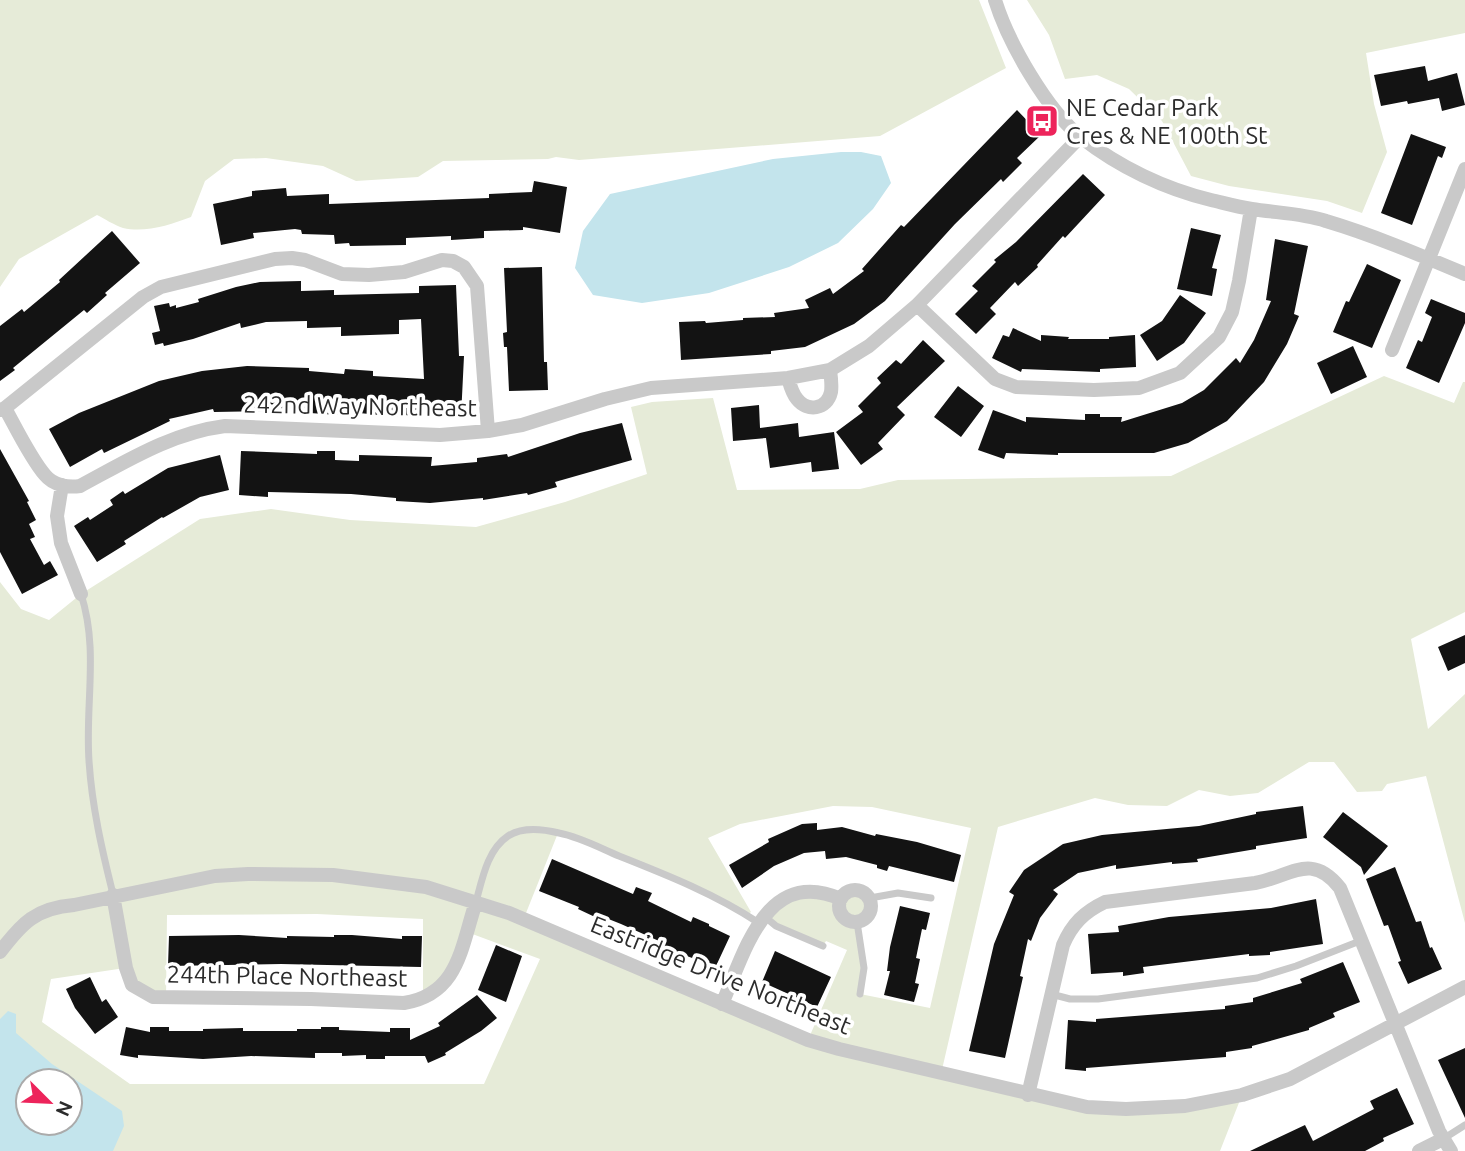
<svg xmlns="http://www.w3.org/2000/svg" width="1465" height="1151" font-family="Ubuntu,sans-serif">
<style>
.green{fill:#e6ebd8;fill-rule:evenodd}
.water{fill:#c3e4ec;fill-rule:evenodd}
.building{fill:#131313}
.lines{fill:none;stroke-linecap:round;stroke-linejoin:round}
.service{stroke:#c9c9c9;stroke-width:7}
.minor{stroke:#c9c9c9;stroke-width:14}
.labels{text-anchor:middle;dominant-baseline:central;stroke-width:7;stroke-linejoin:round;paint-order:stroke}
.poi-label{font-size:24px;fill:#2c2c2c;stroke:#fff;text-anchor:start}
.street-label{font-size:24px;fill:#2c2c2c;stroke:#fff}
</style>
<rect width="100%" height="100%" fill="#fff"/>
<path class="green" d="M0 0H979L1006 68 880 136 579 160 556 157 548 159 443 161 418 177 356 181 323 166 266 158 234 159 205 181 191 217C170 225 145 233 123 228 114 225 105 219 97 215L19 259 0 287Z
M1027 0H1465V33L1366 53 1374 104 1387 152 1362 213 1327 201 1229 186 1191 176 1162 121 1129 89 1097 75 1065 79 1049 35Z
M1384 376 1454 403 1463 382H1465V612L1411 639 1428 729 1465 694V923L1426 776 1387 784 1382 791 1357 792 1334 762H1309L1258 793 1230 796 1199 790 1167 806 1128 805 1095 798 998 827 941 1074 1087 1107 1242 1095 1220 1151H0V582L21 609 49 620 81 594 200 519 271 509 350 520 476 527 565 502 647 474 631 407 652 402 713 398 737 490 860 489 898 480 1171 476ZM833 806 872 807 971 828 930 1008 860 994 862 949 857 922 866 918 872 903 867 894 858 890 844 894 781 900 764 916 776 926 823 946 826 941 847 950 808 1040 524 918 558 833 709 895 747 915 751 912 708 838 740 824ZM317 914 423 919V998L456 966 467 932 540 959 484 1084H130L42 1022 51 979 125 968 153 997 166 999 167 915ZM28 1081H70V1123H28Z"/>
<path class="water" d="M841 152H861L881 156 891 183 873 209 838 243 789 267 709 293 642 303 593 295 575 268 583 231 610 194 773 159Z
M8 1011 16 1014V1033L52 1064 122 1111 124 1126 113 1151H0V1019ZM70 1081V1123H28V1081Z"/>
<path class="building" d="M1425 66 1428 81 1457 73 1465 105 1442 111 1439 98 1408 104 1407 101 1381 106 1374 75Z
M1017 110 1041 135 1017 158 1022 163 1003 182 1001 179 955 224 885 301 854 324 805 347 771 351V354L681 360 679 322 705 321 706 323 743 320V318L775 317 774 313 809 308 805 300 830 288 833 294 864 271 862 269 901 225 904 227Z
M1411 134 1446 147 1442 158 1438 156 1412 225 1381 213Z
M1083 174 1105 195 1065 238 1063 236 1037 265 1038 267 1018 286 1015 282 990 308 996 314 976 334 955 314 978 291 972 286 996 262 994 260 1016 242Z
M534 181 567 187 560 233 523 227V230L484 231V238L451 240V236L406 238V245L350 246 349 243 335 244 334 235 302 234 301 230 295 229 253 233 254 238 221 245 213 204 252 196V191L286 188 287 196 329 194V204L489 198V194L532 192Z
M1191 228 1221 235 1212 268 1217 269 1212 296 1177 289Z
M112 231 140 263 105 293 107 295 87 313 84 310 13 368 15 370 0 381V326L22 309 24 312 60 282 59 280Z
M1275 239 1308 246 1294 314 1299 316 1287 344 1264 382 1227 421 1188 443 1154 453H1058V455L1006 453 1004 459 978 450 993 410 1026 422V417L1085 420V414H1100V417H1122L1121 422 1182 403 1204 390 1236 358 1240 363 1254 340 1271 301 1266 300Z
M1367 264 1401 280 1372 348 1333 332 1346 301 1349 302Z
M542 267 544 362H547L548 390 509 391 507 347H504L503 333 507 332 504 268Z
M301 281V291L334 290V295L419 293V286L456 285 459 356H464L461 417 401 415V417L338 411V415L310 413V410L273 408V411L214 412 213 409 169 419 170 421 135 438 104 453 102 449 70 467 49 429 79 413 159 381 202 371 247 366 309 368V371L344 374 345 369 373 371V376L424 379 421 319 399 320V334L341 336V327L307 328V321L266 322 241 328 240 323 193 339 164 346 163 343 155 345 152 333 160 331 154 306 169 303 170 307 176 305V308L199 302 198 299 236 287 260 282Z
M1180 295 1206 313 1184 343 1157 361 1140 335 1162 321Z
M1431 299 1465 313V323L1439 383 1406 368 1418 340 1422 342 1432 317 1425 313Z
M1013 328 1041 341V335L1069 337 1068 339H1109V337L1135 335 1136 367 1100 369V372L1022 369 1021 372 992 358 1003 335 1009 337Z
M923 340 945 361 897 407 905 415 878 443 883 449 861 465 836 432 863 412 858 406 881 383 877 378 896 360 901 364Z
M1353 346 1367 377 1331 394 1317 363Z
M958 386 984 406 961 437 934 417Z
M759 405 760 428 798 423 799 437 834 432 839 469 812 472 811 462 770 468 766 438 733 441 731 408Z
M622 423 632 460 555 482 557 487 528 495 527 493 483 500V498L430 503 396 501V498L351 494 268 492V497L239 495 241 451 317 454V451H335V460L359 461V455L432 457 431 466 477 462V458L507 454 508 457 580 433Z
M0 449 29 501 27 502 36 520 29 524 35 537 30 539 44 565 50 561 58 575 22 594 0 552Z
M220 455 229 490 200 497 163 518 162 517 124 541 126 544 97 562 74 526 88 517 90 520 113 505 110 500 123 491 125 494 168 468Z
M1465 635V663L1448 671 1438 647Z
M1303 806 1307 838 1256 846V849L1197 859 1198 862 1172 864V862L1116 869V865L1078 873 1053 890 1058 894 1040 918 1031 941 1028 939 1020 976 1023 977 1005 1058 969 1051 994 944 1014 895 1009 892 1024 870 1063 844 1102 835 1199 826 1256 814V812Z
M1343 812 1388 846 1364 875 1361 867 1323 837Z
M817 823V830L842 827 875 836 876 834 917 842 961 855 954 882 889 866 887 871 877 868V865L846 857 826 859 825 851 804 853 774 866 742 888 729 865 769 842 768 839 802 824Z
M552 859 633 894 636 887 652 893 648 901 691 922 693 917 709 924V926L730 936 716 966 696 957 695 959 673 951 658 944 659 941 621 924 596 914 595 917 578 909 579 907 539 891Z
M1395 867 1416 922 1421 921 1430 948 1432 947 1442 969 1408 984 1398 962 1401 961 1388 925 1384 926 1366 879Z
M1316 899 1323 944 1270 952V955L1249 956V954L1143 967 1144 973 1123 976V972L1091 974 1088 934 1119 932 1118 926 1169 917 1271 908Z
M900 906 930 913 926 930 922 929 916 958 920 959 915 983 919 984 914 1002 884 995 890 971H887L890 947Z
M239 935 287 938V936L334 937V935H352L402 939V936H422L421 967 281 964 168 966 169 936Z
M496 945 522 956 506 1002 478 990Z
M775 951 831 977 817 1007 762 982Z
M1343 962 1360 1002 1333 1013 1335 1017 1309 1028V1030L1252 1046V1048L1226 1052V1057L1086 1068V1071L1065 1069 1068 1020 1096 1022V1019L1225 1009V1006L1253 1002V998L1302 983 1300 979Z
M90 977 102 1002 106 999 118 1017 95 1034 75 1008 66 989Z
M477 995 497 1018 481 1031 445 1053 446 1055 428 1063 425 1056H385V1059H366V1055L342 1056V1053H315V1058L251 1056 203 1059 138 1055V1058L120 1055 126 1027 150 1032V1027H169V1031H203V1029L243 1028V1031H297V1029H321V1027H339V1030L390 1032V1028H410V1040L440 1026 438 1023Z
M1465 1048V1118L1438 1060Z
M1397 1088 1414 1124 1383 1138 1384 1141 1365 1151H1250L1305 1125 1313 1141 1374 1109 1370 1101Z"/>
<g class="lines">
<path class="service" d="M81 594C99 650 85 703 89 761 92 807 102 850 113 894
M870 898 898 893 931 898
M476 902C482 880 487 850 508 836 523 826 543 829 559 833 580 837 600 848 619 856 667 875 715 894 759 923
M764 916 776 926 823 946
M857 922 864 968 860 994
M1051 994 1070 999H1098L1257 978 1296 966 1360 941
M1443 1139 1465 1125"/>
<path class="minor" d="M995 0C1008 42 1047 111 1082 138 1119 167 1165 189 1211 200 1224 203 1238 207 1252 209 1277 213 1302 213 1326 221 1373 235 1420 255 1465 274
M917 305 995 379 1016 387 1094 390 1139 388 1180 373 1219 337 1232 312 1239 281 1251 209
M1392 350 1465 169
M788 378C790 385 792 393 797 399 807 412 827 410 831 392 832 385 831 377 830 370
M5 408C16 428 31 459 45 475 53 485 68 488 80 486 127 461 171 433 225 426L440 435 488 431 522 425 605 399 651 388 788 378 830 370 869 346 917 305 1080 137
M0 410 5 408 143 297 161 287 275 259 292 258 305 260 342 274 369 275 404 272 442 260 453 261 464 267 477 286 488 431
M62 485 57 516 61 543 81 594
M839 906a16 16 0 1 1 32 0a16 16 0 1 1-32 0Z
M113 895 126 968 132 985 153 997 311 999 404 1003C459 994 461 947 476 902
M0 952C22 923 36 908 74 905L215 876 248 874 333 875 426 887 509 913 808 1040 839 1049 1087 1107 1126 1109 1185 1106 1242 1095 1290 1079 1465 987
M722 1004C745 952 766 866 841 899
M1028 1095 1063 945C1072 924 1084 912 1105 902L1255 883C1290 877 1311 851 1340 888L1439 1131 1451 1151
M1419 1151 1443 1139"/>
</g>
<defs>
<symbol id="bus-square" viewBox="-11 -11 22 22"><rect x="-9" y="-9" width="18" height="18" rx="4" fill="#ed245b" stroke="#fff"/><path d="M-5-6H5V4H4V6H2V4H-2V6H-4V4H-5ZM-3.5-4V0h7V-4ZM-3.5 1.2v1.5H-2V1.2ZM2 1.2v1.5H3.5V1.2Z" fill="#fff"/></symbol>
</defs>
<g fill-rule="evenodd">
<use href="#bus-square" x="1023" y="102" width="38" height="38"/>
</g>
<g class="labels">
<g class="poi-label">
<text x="1066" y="107">NE Cedar Park<tspan x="1066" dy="28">Cres &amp; NE 100th St</tspan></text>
</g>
<g class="street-label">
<text transform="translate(360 406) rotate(1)">242nd Way Northeast</text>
<text transform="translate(721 975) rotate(22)">Eastridge Drive Northeast</text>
<text transform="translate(287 976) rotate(1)">244th Place Northeast</text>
</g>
</g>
<g transform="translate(49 1102) rotate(114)"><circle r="33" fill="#ffffff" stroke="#ababab" stroke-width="2"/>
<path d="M0-5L12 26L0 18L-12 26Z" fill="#ed245b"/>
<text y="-10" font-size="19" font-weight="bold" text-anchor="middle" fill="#2c2c2c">N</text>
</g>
</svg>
